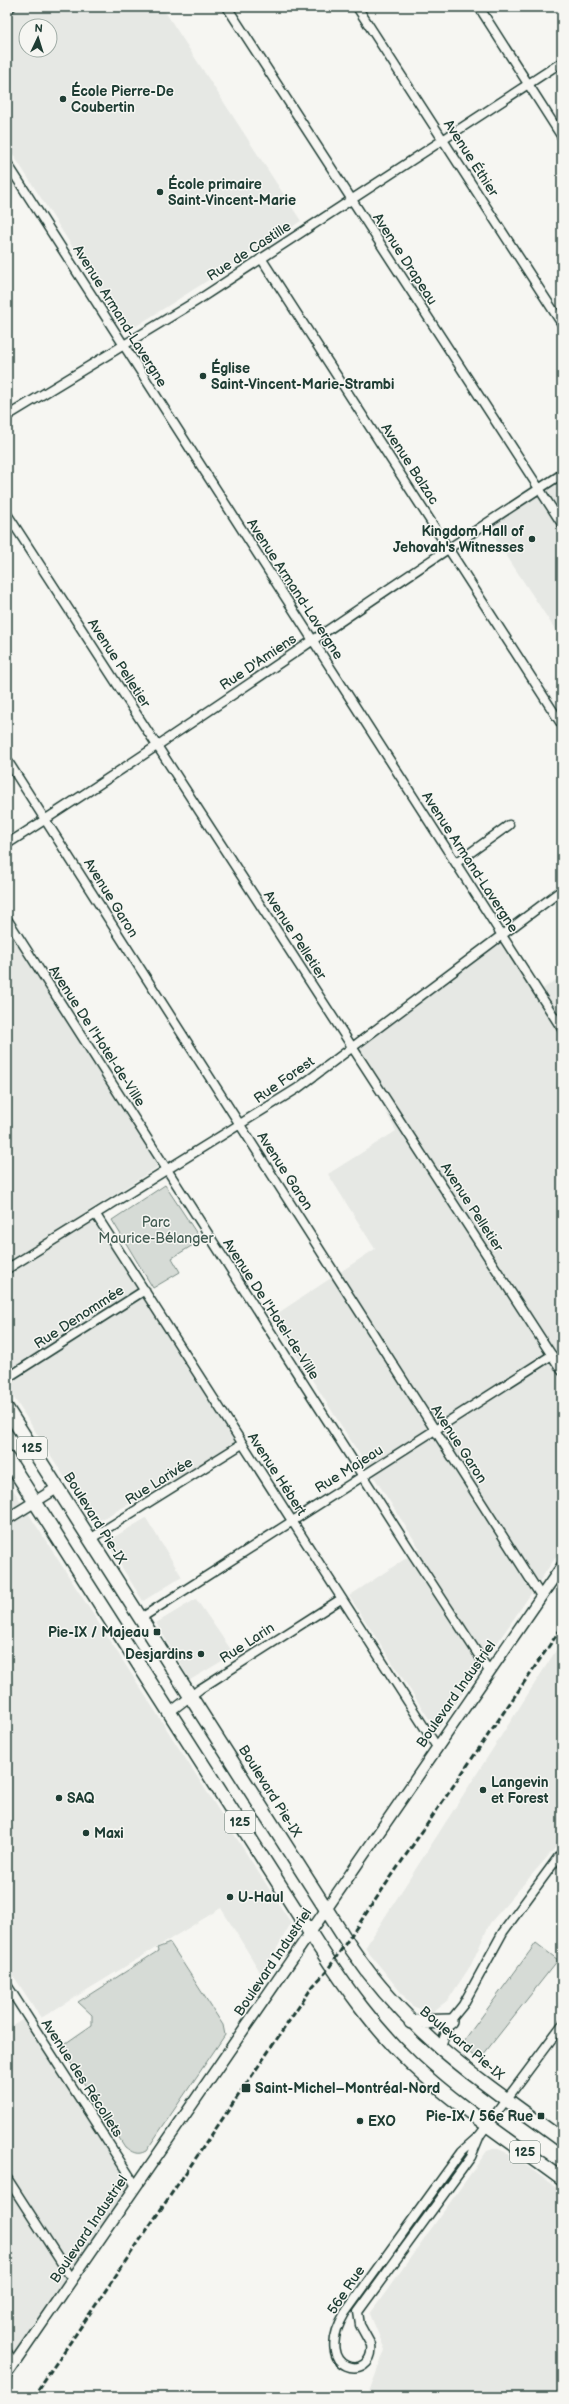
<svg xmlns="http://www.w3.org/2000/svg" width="569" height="2404" font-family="'Balsamiq Sans',sans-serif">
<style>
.built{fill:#e6e8e4;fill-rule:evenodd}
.green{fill:#d6dbd6;stroke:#7a8c85}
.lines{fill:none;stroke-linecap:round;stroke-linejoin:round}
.minor-casing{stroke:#1f3d34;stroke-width:11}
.tertiary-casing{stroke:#1f3d34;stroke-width:13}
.primary-casing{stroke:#1f3d34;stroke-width:16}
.minor{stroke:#f6f6f2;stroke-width:8}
.tertiary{stroke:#f6f6f2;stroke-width:10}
.primary{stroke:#f6f6f2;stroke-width:13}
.rail{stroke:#1f3d34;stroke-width:3;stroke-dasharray:6 3;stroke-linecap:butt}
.poi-dot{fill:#1f3d34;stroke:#f6f6f2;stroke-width:1.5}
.labels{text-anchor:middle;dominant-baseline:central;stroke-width:3;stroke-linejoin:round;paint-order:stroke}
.shield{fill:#f6f6f2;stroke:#60746d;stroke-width:1}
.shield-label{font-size:13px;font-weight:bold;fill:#1f3d34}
.poi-label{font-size:14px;font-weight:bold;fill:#1f3d34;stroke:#f6f6f2;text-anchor:start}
.street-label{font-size:14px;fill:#1f3d34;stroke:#f6f6f2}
.park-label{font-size:14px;fill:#445d54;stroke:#f6f6f2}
</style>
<rect width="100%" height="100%" fill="#f6f6f2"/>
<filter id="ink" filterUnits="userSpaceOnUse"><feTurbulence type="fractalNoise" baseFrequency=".025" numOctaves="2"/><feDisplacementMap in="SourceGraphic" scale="8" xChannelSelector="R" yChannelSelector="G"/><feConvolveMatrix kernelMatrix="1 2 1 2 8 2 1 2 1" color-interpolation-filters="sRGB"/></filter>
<g filter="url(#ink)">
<path class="built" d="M19 7H162L301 221 127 332 7 145V14ZM26 26H50V50H26Z
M562 474V640L485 523Z
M7 928 159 1166 87 1212 239 1445 94 1523 7 1387Z
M502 936 538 992 562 976V1548L437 1731 349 1596 420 1549 272 1317 375 1249 328 1174 396 1131 352 1047Z
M7 1480 291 1923 262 1975 221 1908 41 2018 7 1966Z
M146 1518 182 1577 143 1601 106 1542Z
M196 1599 234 1654 190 1680 156 1623Z
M562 1641V1840L490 1923 471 1965 448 2000 431 2013 412 2006 365 1948Z
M28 2017 136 2186 7 2374V2028Z
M496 2148 512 2155 562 2192V2397H367L385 2350 370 2314 487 2151Z"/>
<path class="green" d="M165 1185 201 1240 172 1258 180 1272 153 1288 112 1220Z
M170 1943 223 2025 225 2035 146 2151C137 2156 132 2152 125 2147L65 2054 66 2043 92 2025V2015L78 2002 158 1951 157 1948Z
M536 1943 558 1960 483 2055 480 2054 477 2058 464 2049 463 2042Z"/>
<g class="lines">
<defs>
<path id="minor" d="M227 7 562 524
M357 7 562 324
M479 7 562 137
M7 9 11 7
M7 163 562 1029
M261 258 562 725
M7 416 198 300 562 62
M7 514 562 1371
M7 760 541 1596
M7 844C195 725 375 594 562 474
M456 863 509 825
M7 919 410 1550 489 1671
M96 1215 437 1747
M7 1269 298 1088 562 890
M7 1378 145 1290
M90 1539 242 1444
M141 1618 552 1355
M170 1712 200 1689 341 1599
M7 1985 136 2186
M440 2049 450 2021 463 2005 503 1932 562 1852
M480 2135 471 2157 358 2312 360 2325 371 2345C376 2382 309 2374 345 2313L462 2151 480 2135 562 2025
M7 2178 72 2279
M7 2352 14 2363"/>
<path id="tertiary" d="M7 1519 57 1488
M7 2374 562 1566"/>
<path id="primary" d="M7 1409 351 1948C409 2034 480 2080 562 2140
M7 1458 318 1945C346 1988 375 2029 412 2064 458 2107 512 2142 562 2179
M411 2022 450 2021"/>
</defs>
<use href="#minor" class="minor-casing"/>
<use href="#tertiary" class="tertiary-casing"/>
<use href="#primary" class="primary-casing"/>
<use href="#minor" class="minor"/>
<use href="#tertiary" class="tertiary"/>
<use href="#primary" class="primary"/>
<path class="rail" d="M33 2397 313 1986 326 1972 562 1627"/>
</g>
</g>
<g class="poi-dot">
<circle cx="63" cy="99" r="4"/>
<circle cx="160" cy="192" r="4"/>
<circle cx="203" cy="376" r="4"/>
<circle cx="532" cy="539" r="4"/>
<rect x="153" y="1628" width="8" height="8" rx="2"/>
<circle cx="201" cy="1654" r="4"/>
<circle cx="483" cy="1790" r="4"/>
<circle cx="59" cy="1798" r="4"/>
<circle cx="86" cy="1833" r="4"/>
<circle cx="230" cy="1897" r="4"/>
<rect x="241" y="2083" width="10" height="10" rx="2"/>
<rect x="537" y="2112" width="8" height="8" rx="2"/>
<circle cx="360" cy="2121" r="4"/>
</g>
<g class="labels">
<g class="shield">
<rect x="17" y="1437" width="30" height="22" rx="3"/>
<rect x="225" y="1811" width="30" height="22" rx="3"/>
<rect x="510" y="2141" width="30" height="22" rx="3"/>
</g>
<g class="shield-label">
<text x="32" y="1448">125</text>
<text x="240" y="1822">125</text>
<text x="525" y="2152">125</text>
</g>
<g class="poi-label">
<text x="71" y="91">École Pierre-De<tspan x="71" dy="16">Coubertin</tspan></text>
<text x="168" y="184">École primaire<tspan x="168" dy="16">Saint-Vincent-Marie</tspan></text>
<text x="211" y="368">Église<tspan x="211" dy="16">Saint-Vincent-Marie-Strambi</tspan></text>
<text x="524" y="531" text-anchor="end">Kingdom Hall of<tspan x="524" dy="16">Jehovah's Witnesses</tspan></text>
<text x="149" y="1632" text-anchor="end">Pie-IX / Majeau</text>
<text x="193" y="1654" text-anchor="end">Desjardins</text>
<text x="491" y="1782">Langevin<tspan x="491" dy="16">et Forest</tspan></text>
<text x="67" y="1798">SAQ</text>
<text x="94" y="1833">Maxi</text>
<text x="238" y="1897">U-Haul</text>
<text x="255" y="2088">Saint-Michel–Montréal-Nord</text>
<text x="533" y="2116" text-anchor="end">Pie-IX / 56e Rue</text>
<text x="368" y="2121">EXO</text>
</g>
<g class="street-label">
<text transform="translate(471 158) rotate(57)">Avenue Éthier</text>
<text transform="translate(249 251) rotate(-33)">Rue de Castille</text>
<text transform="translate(405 259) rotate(57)">Avenue Drapeau</text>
<text transform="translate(120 316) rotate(58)">Avenue Armand-Lavergne</text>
<text transform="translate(410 464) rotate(57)">Avenue Balzac</text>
<text transform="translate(295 589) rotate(57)">Avenue Armand-Lavergne</text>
<text transform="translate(258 662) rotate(-34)">Rue D'Amiens</text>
<text transform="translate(119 663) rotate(57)">Avenue Pelletier</text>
<text transform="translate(470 862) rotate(57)">Avenue Armand-Lavergne</text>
<text transform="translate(111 898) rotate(58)">Avenue Garon</text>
<text transform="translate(295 935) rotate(57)">Avenue Pelletier</text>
<text transform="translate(97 1036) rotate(57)">Avenue De l'Hotel-de-Ville</text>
<text transform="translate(284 1080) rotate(-35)">Rue Forest</text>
<text transform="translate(285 1171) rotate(57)">Avenue Garon</text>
<text transform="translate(472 1207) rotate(57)">Avenue Pelletier</text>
<text transform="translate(271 1309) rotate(57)">Avenue De l'Hotel-de-Ville</text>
<text transform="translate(79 1317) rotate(-33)">Rue Denommée</text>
<text transform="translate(459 1444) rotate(57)">Avenue Garon</text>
<text transform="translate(349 1469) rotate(-32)">Rue Majeau</text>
<text transform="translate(277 1474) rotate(57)">Avenue Hébert</text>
<text transform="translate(159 1481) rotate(-32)">Rue Larivée</text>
<text transform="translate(95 1518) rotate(58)">Boulevard Pie-IX</text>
<text transform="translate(247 1643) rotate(-33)">Rue Larin</text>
<text transform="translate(456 1694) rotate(-55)">Boulevard Industriel</text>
<text transform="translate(270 1791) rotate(58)">Boulevard Pie-IX</text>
<text transform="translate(273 1962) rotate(-56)">Boulevard Industriel</text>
<text transform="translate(462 2043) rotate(40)">Boulevard Pie-IX</text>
<text transform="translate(82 2078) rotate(57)">Avenue des Récollets</text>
<text transform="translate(89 2229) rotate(-56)">Boulevard Industriel</text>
<text transform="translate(346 2290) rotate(-56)">56e Rue</text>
</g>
<g class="park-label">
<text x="156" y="1222">Parc<tspan x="156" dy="16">Maurice-Bélanger</tspan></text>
</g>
</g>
<rect width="569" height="2404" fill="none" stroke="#f6f6f2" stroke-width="24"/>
<rect x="12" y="12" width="545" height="2380" fill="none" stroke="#1f3d34" stroke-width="1.5" filter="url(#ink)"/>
<g transform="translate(38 38) rotate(4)"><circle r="19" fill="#f6f6f2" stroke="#a0aca6"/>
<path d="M0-3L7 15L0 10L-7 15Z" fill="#1f3d34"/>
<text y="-6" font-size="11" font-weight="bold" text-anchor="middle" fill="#1f3d34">N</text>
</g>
</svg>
